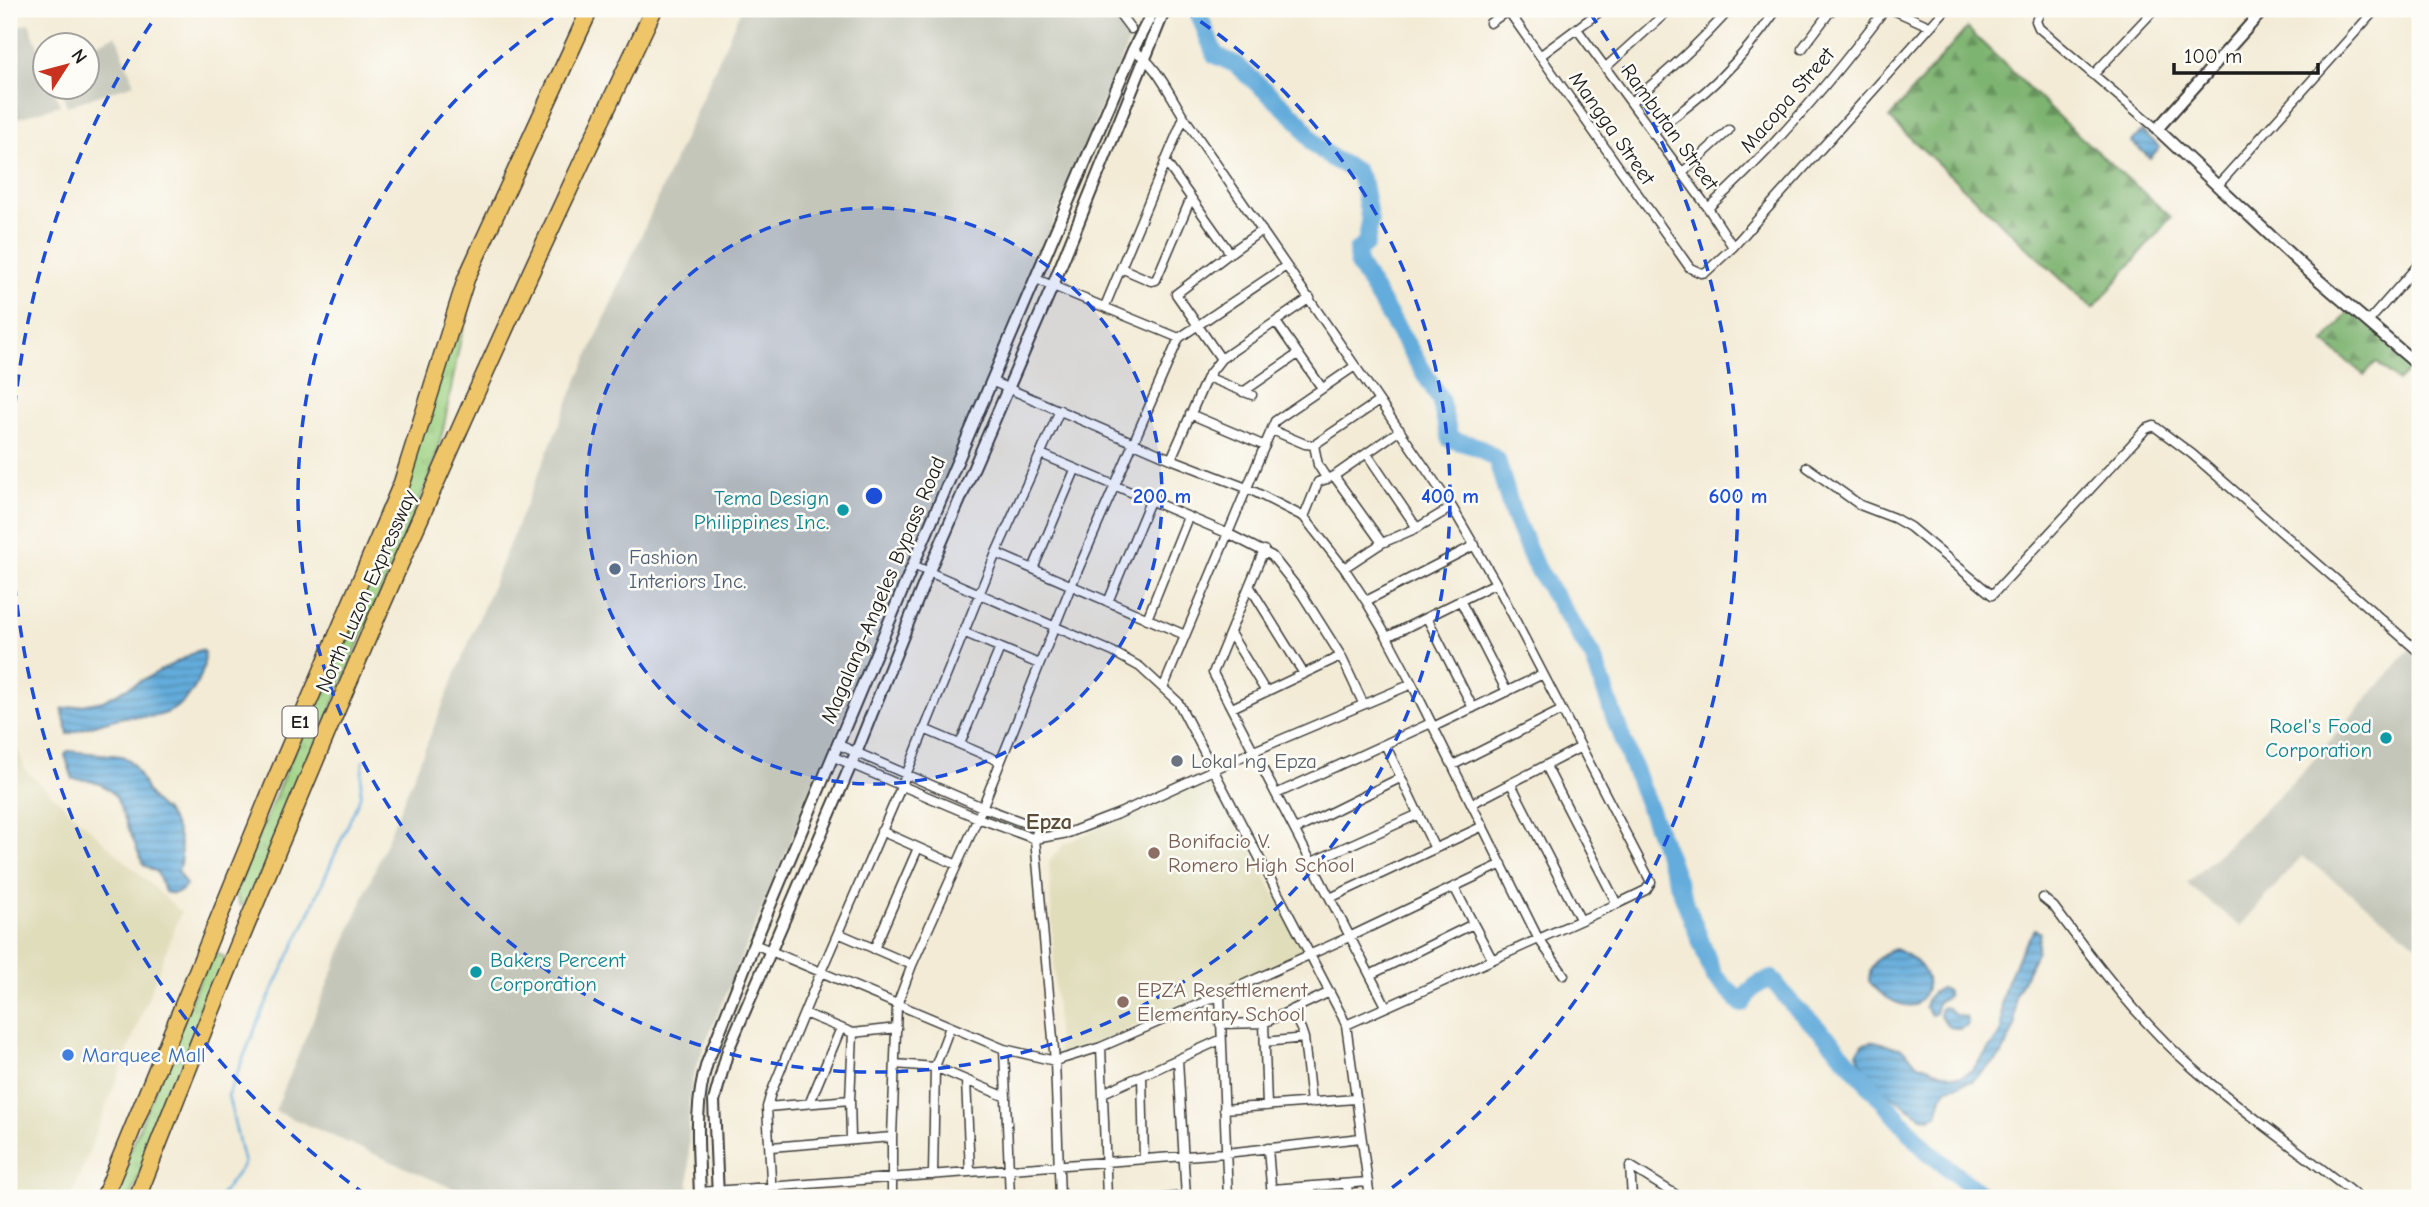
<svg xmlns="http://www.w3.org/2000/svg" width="2429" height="1207" font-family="'Comic Neue',sans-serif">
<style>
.built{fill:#e0ddbb}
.industrial{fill:#c4c6b9}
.grass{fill:url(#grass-tufts);stroke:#5d7750;stroke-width:2}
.forest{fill:url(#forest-firs);stroke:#4d6846;stroke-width:2}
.water{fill:url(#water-rules);stroke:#40647c;stroke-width:2}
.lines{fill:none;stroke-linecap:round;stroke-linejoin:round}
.stream{stroke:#63acdb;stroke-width:2.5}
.river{stroke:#63acdb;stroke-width:18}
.minor-casing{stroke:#3c3b38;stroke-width:11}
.tertiary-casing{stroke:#3c3b38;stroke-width:14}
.motorway-casing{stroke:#3c3b38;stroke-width:19}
.minor{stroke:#fff;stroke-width:8}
.tertiary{stroke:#fff;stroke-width:10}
.motorway{stroke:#eec569;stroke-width:16}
.ring{fill:none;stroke:#1d4ed8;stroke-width:3.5;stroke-dasharray:12 9}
.culture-dot{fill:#0f9aa8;stroke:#fdfcf7;stroke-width:2.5}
.service-dot{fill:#5c6f8a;stroke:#fdfcf7;stroke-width:2.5}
.worship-dot{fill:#6b7280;stroke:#fdfcf7;stroke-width:2.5}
.education-dot{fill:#8d6e63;stroke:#fdfcf7;stroke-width:2.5}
.shop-dot{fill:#3f7fe0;stroke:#fdfcf7;stroke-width:2.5}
.labels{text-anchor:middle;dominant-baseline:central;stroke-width:5;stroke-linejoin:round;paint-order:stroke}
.shield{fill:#fdfcf7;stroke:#605f5e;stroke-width:2}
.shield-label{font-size:19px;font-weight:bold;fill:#1c1c1c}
.street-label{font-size:21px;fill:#1c1c1c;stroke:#fdfcf7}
.culture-label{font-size:21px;fill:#0d838f;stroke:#fdfcf7;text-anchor:end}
.service-label{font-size:21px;fill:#4e5e75;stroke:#fdfcf7;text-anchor:start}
.worship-label{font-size:21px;fill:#5b616d;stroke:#fdfcf7;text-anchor:start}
.education-label{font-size:21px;fill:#785e54;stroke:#fdfcf7;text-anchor:start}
.shop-label{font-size:21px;fill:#366cbe;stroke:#fdfcf7;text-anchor:start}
.neighbourhood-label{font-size:23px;font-weight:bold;fill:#5b4b39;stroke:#fdfcf7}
.centre{fill:#1d4ed8;stroke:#fdfcf7;stroke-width:3.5}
.ring-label{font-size:21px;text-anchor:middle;font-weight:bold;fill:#1d4ed8;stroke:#fdfcf7;stroke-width:5;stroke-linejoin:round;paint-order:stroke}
</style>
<defs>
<pattern id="grass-tufts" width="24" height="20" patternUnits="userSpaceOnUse" patternTransform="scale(1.75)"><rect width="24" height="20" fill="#9ed283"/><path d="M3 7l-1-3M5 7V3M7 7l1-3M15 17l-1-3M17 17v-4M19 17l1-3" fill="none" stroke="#88b471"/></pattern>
<pattern id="forest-firs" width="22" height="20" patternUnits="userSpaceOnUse" patternTransform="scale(1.75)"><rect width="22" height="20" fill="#7eb471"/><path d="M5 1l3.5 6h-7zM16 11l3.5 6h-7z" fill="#66925c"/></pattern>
<pattern id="water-rules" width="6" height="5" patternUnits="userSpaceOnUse" patternTransform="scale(1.75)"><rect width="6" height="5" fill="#63acdb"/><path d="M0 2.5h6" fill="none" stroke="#518bb1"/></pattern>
</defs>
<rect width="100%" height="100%" fill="#fdfcf7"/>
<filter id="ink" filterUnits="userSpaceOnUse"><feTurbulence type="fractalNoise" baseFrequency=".0143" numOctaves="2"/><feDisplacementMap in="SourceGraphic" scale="14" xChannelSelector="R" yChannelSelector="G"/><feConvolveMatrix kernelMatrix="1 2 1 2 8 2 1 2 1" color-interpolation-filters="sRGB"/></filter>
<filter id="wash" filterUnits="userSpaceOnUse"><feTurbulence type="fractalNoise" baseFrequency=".00686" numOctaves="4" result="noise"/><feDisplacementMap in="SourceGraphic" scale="28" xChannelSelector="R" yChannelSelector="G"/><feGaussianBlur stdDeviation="1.57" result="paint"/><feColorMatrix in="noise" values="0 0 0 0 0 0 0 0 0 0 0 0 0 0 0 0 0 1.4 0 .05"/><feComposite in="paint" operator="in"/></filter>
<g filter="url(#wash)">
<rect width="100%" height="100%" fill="#f3ebd6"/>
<path class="built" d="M9 725 25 770 181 912 71 1198H9Z
M1213 776 1305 952 1063 1058 1058 1052 1049 862 1064 844Z"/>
<path class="industrial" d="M741 9H1113L1132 34 1022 299 706 1041 693 1077 689 1101V1198H475L275 1111 574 388Z
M29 23 45 66 46 88H53L60 105 9 121V29Z
M116 35 134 84 67 106 61 88H88V46L78 45 90 41 92 46Z
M2410 649 2420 658V947L2302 856 2240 926 2187 884 2303 772Z"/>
<path class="grass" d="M464 297 471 300 460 342 443 430 430 476 251 900 240 906 235 893 322 684Z
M211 951 226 958 130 1198H111Z"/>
<path class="forest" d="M1967 28 2066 124 2171 217 2093 309 1889 118Z
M2351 309 2414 365 2398 381 2376 362 2364 375 2324 342Z"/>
<path class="water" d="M2142 131 2160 147 2150 158 2132 142Z
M199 650 204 651C208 678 184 710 157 716 145 718 132 715 120 718 102 722 85 728 68 734L62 709 103 701Z
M68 751 121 756C136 760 141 782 149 795 153 802 158 805 164 810 179 825 185 852 178 872L186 885C182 893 174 895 165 892L157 872 144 865 141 859 116 797C106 784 90 779 73 779L65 755Z
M2035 929 2040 933 2036 953 2015 996V1026L2002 1055 1972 1081 1948 1088 1942 1096 1937 1115 1930 1118 1922 1117C1897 1101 1868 1082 1857 1053L1862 1044 1875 1041 1902 1049 1918 1064 1949 1075 1961 1077 1973 1069 2001 1033 2002 998 2005 988 2020 952Z
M1895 949C1920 959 1942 982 1915 1005 1898 1008 1879 994 1869 981 1869 965 1880 953 1895 949Z
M1941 988 1946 990 1948 996 1938 1002 1935 1014 1931 1015 1925 1007C1927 997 1932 992 1941 988Z
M1943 1007 1948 1008 1955 1015 1966 1017 1968 1024 1961 1029 1950 1027 1940 1016V1010Z"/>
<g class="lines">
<path class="stream" d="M219 1198 244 1164 228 1095 262 1012 305 923 360 797 363 761"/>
<path class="river" d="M1197 9 1215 55 1235 64 1276 100 1300 122 1314 144 1333 159 1356 171 1363 184 1370 222 1366 244 1357 251 1358 264 1440 399 1450 439 1478 447 1497 460 1512 511 1534 563 1593 657 1620 733 1714 976 1742 1004C1749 990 1756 983 1772 979L1791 1003 1828 1038 1926 1150 1985 1198"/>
</g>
</g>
<g filter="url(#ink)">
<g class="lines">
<defs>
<path id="minor" d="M1116 9 1131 29
M1507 9 1690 268 1701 273 1706 272 1733 247 1946 9
M1891 9 1929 26
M2041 9 2036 21 2039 28 2157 129
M1490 23 1510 9
M1577 29 1708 208 1733 247
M1802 49 1832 9
M1133 50C1157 64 1169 94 1184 117L1452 507 1496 583 1651 882 1646 890 1617 904 1346 1025
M1540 56 1603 9
M1606 67 1670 9
M2093 75 2155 9
M1631 102C1667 73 1699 44 1730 9
M1652 133C1707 94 1739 64 1777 9
M1165 161 1230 253 1262 230
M1682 173 1729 130
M2218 185 2376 9
M1708 208C1775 148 1832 80 1885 9
M1121 268 1151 281 1156 280 1191 198
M1036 279 1179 338
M1105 306 1184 117
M1276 322 1322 388
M2368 322 2420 263
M1221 359 1176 294 1230 253
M1207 377 1252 395
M991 381 1171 459 1249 489 1304 517 1344 568 1366 601 1387 637 1412 684 1538 938 1564 975
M1243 392 1298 354
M1190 414 1265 446
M1272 430 1305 444 1314 445 1379 401
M1314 445 1318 465 1327 479
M1041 454 1229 534 1272 556 1302 594 1341 656 1363 703
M1367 454 1417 528 1452 507
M1171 459 1207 377 1221 359 1310 298
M1807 467 1860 505 1894 518 1910 527 1992 595 2146 429 2154 426 2192 454 2420 653
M1334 476 1382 543 1344 568
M1304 517 1318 482 1334 476 1400 430
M1382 543 1417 528
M1264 550 1213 673 1386 1006
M996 553 1185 635
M913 565 1113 652 1140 667 1178 702 1342 1016 1346 1025 1370 1198
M1033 569 1075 470
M1250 587 1304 674
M1460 600 1507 692
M1366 601 1475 545
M1108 602 1150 501
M1427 618 1473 708
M1147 619 1188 517
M963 632 1039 664
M1230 633 1266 692
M1387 637 1496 583
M1164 686 1275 421 1355 366
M1232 708 1341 656
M1433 727 1543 674
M924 729 999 761
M960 744 1000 648
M1385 744 1435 849
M839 745 982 807 1041 829
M834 757 978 818 1035 839 1068 833 1120 813 1254 751 1412 684
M1453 765 1562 710
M1546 766 1617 904
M1511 784 1580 919
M1276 794 1431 723
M1471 804 1581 747
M1038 827 1035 839 1055 1061 1060 1198
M1295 830 1400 778
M881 831 957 865
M1312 862 1419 814
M1454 887 1492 959
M1330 898 1483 826
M2043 898 2054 907C2096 964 2141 1023 2194 1069 2246 1115 2305 1154 2359 1198
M838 933 912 965
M754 944 1004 1049 1055 1061 1101 1047 1220 995 1349 937 1502 864
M874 949 918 848
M1370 975 1473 924
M1220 995 1228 1198
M1291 1010 1301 1029 1304 1038 1311 1103
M804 1013 853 1033 897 1028
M1264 1023 1267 1106
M1220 1024 1264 1023 1330 992
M1265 1042 1304 1038
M1101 1047 1107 1198
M1004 1049 1010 1198
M1178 1059 1186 1198
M895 1064 935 1067 1006 1097
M1142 1076 1144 1159
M966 1080 970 1172
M1103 1093 1220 1040
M810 1102 841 1028
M767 1107 850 1100
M1224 1109 1355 1099
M851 1139 850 1100 853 1033
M771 1147 892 1137
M1268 1148 1272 1198
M1630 1166 1681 1198
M1630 1166 1632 1198
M933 1175 935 1067 950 1027
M1347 1184 1348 1198
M1311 1187V1198
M1272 1189 1368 1182
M700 1192 1226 1153 1361 1138
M772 1198 767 1107 771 1093 820 974 902 785 996 553 1060 410
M892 1198V1137L897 1005 912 965 978 818 1071 586 1179 338 1286 266
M1163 1198 1186 1196"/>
<path id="tertiary" d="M2264 9 2157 129 2307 270 2420 367
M700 1198C699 1151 693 1108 707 1063L754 944 913 565 1133 50 1154 9
M718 1198 714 1101 728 1050 856 753 929 571 1053 285 1165 9"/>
<path id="motorway" d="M104 1198 277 776 402 483 466 279 590 9
M137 1198C294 796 468 399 654 9"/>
</defs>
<use href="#minor" class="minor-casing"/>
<use href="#tertiary" class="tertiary-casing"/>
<use href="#motorway" class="motorway-casing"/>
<use href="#minor" class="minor"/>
<use href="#tertiary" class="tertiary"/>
<use href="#motorway" class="motorway"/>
</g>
</g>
<circle cx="874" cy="496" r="288" fill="#1d4ed8" fill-opacity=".12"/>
<g class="ring">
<circle cx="874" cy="496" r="288"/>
<path d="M1183 10A576 576 0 1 1 565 10"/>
<path d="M366 1195A864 864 0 0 1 158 13M1590 13A864 864 0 0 1 1382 1195"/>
</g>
<g class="culture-dot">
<circle cx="843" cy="510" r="7"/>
<circle cx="2386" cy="738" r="7"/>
<circle cx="476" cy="972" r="7"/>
</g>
<circle class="service-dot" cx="615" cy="569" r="7"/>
<circle class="worship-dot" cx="1177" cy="761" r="7"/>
<g class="education-dot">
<circle cx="1154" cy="853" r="7"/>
<circle cx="1123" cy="1002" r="7"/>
</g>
<circle class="shop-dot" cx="68" cy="1055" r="7"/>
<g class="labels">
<rect class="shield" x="282.5" y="706.5" width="35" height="31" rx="5"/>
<g class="shield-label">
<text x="300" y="722">E1</text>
</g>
<g class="street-label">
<text transform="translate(1787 100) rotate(-49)">Macopa Street</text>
<text transform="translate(1670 127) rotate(54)">Rambutan Street</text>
<text transform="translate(1612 128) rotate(55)">Mangga Street</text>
<text transform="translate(883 590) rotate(-67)">Magalang-Angeles Bypass Road</text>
<text transform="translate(366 591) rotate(-66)">North Luzon Expressway</text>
</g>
<g class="culture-label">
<text x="829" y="498">Tema Design<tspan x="829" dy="24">Philippines Inc.</tspan></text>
<text x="2372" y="726">Roel's Food<tspan x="2372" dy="24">Corporation</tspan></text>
<text x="490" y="960" text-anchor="start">Bakers Percent<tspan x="490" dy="24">Corporation</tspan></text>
</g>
<g class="service-label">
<text x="629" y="557">Fashion<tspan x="629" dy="24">Interiors Inc.</tspan></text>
</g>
<g class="worship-label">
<text x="1191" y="761">Lokal ng Epza</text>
</g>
<g class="education-label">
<text x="1168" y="841">Bonifacio V.<tspan x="1168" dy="24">Romero High School</tspan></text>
<text x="1137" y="990">EPZA Resettlement<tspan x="1137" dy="24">Elementary School</tspan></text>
</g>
<g class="shop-label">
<text x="82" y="1055">Marquee Mall</text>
</g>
<g class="neighbourhood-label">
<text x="1049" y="821">Epza</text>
</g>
</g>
<circle cx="874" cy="496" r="10" class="centre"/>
<g class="ring-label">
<text x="1162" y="503">200 m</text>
<text x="1450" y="503">400 m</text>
<text x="1738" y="503">600 m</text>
</g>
<rect width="2429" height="1207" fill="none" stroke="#fdfcf7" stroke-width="35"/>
<g transform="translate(66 66) rotate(54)"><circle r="33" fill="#fdfcf7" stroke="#a3a29f" stroke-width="2"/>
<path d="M0-5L12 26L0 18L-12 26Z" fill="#c8321e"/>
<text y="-10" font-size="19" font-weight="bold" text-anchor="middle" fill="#1c1c1c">N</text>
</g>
<path d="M2174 63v10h144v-10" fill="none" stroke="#1c1c1c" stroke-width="3.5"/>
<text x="2184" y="63" font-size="21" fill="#1c1c1c" stroke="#fdfcf7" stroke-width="5" paint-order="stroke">100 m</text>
</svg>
